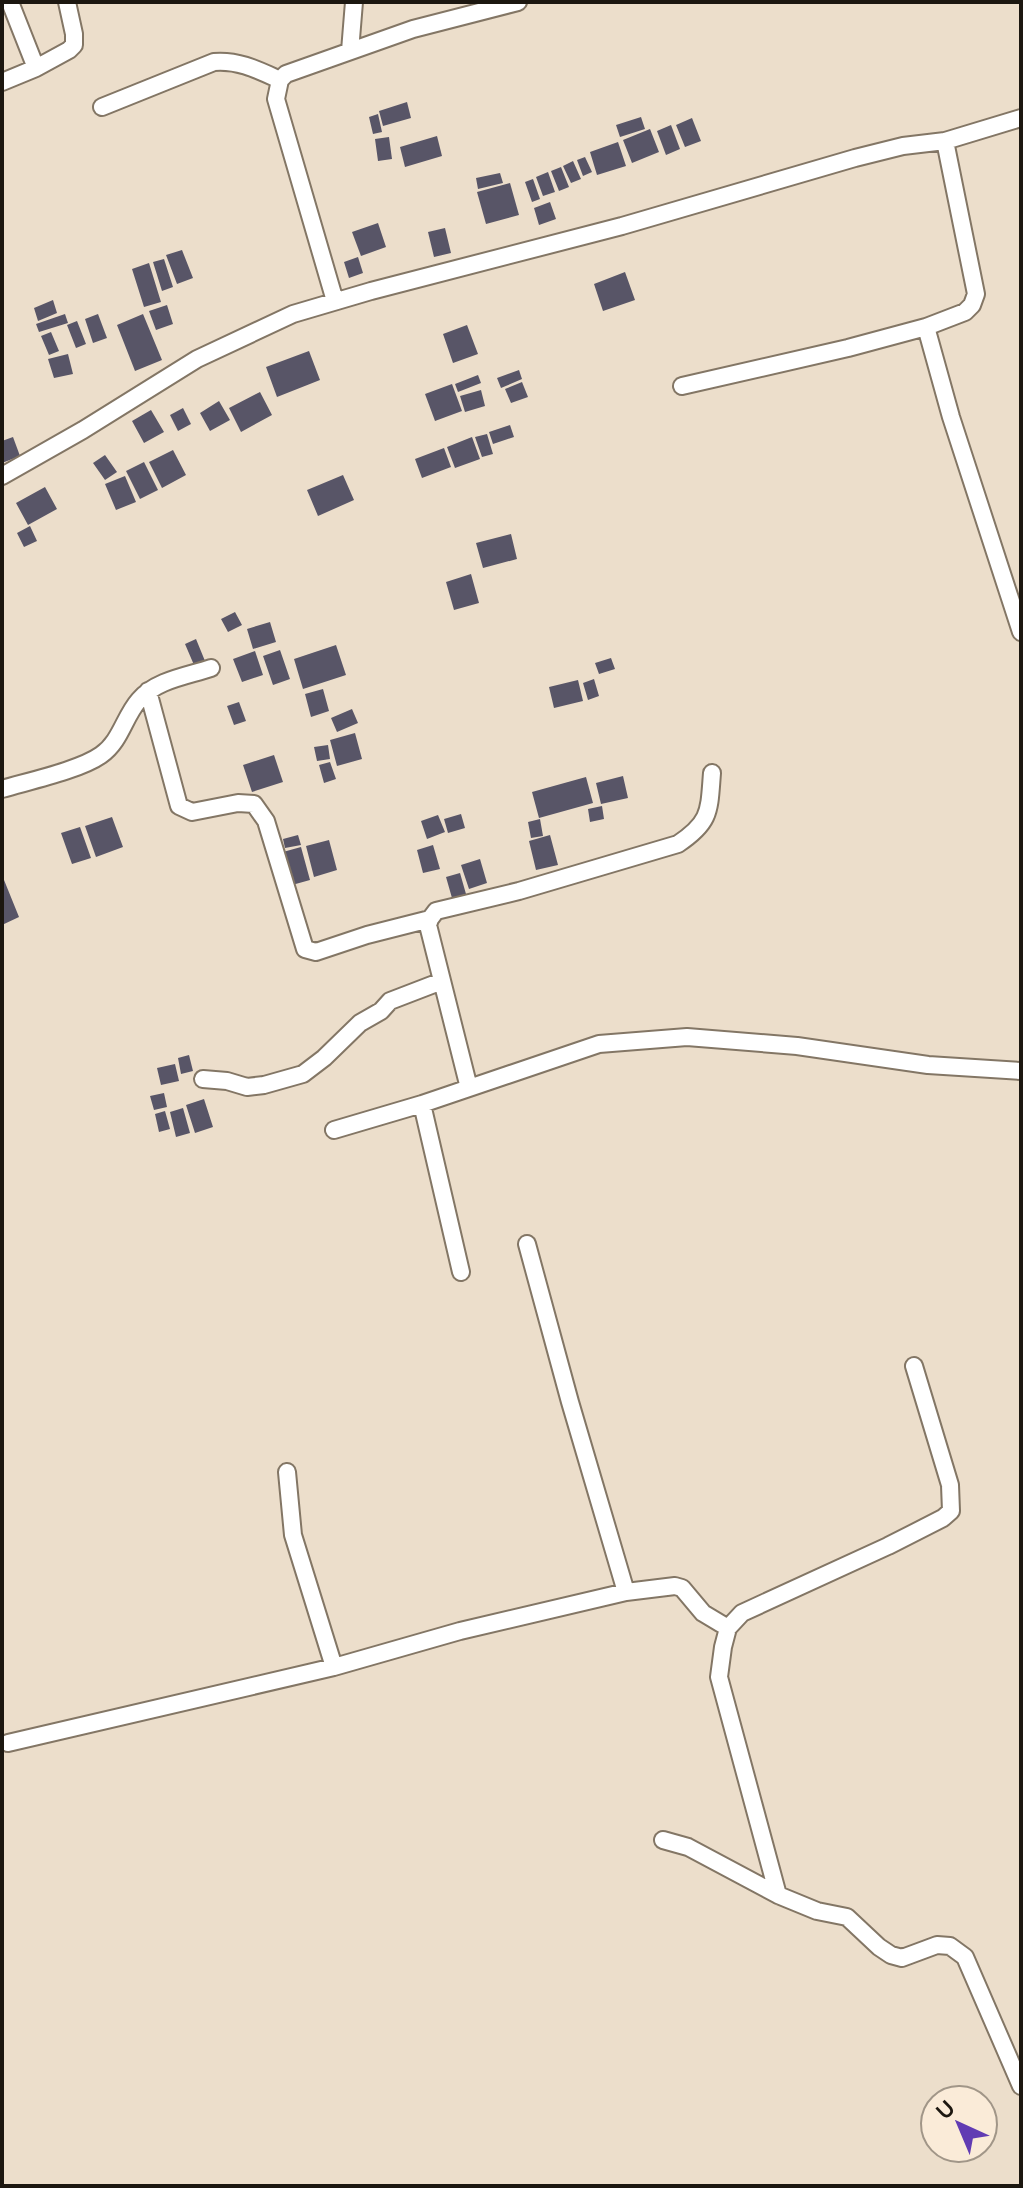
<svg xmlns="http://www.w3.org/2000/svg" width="1023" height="2188" font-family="Cabin,sans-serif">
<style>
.building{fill:#585567}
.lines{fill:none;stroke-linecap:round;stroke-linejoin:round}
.minor-casing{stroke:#837665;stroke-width:20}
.minor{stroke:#fff;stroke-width:16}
</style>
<rect width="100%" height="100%" fill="#ecdecb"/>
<path class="building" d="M407 102 411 118 383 126 379 111Z
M378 114 382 132 373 134 369 117Z
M641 117 645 129 620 137 616 125Z
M692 118 701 141 685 147 676 125Z
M671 125 680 149 666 155 657 131Z
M650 129 659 152 632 163 623 140Z
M437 136 442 156 405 167 400 147Z
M389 137 392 159 378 161 375 139Z
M618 142 626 166 597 175 590 152Z
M585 157 592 172 583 176 577 160Z
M573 161 581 179 571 183 563 166Z
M561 167 569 187 559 191 551 171Z
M548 172 555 192 543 196 536 177Z
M500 173 503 183 478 189 476 178Z
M533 179 540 199 532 202 525 182Z
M510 183 519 215 486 224 477 192Z
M550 202 556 219 539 225 534 208Z
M378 223 386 247 361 256 352 232Z
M445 228 451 253 434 257 428 232Z
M182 250 193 278 177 284 166 255Z
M358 257 363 273 349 278 344 262Z
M164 259 173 287 162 291 153 262Z
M149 263 161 302 144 307 132 269Z
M625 272 635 300 603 311 594 284Z
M53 300 57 313 38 321 34 308Z
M167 305 173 324 156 330 149 311Z
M65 314 68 323 39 332 36 324Z
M98 314 107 338 93 343 85 319Z
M143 314 162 360 135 371 117 325Z
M77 321 86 344 76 348 67 325Z
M467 325 478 354 453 363 443 334Z
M51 332 59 351 49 355 41 336Z
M309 351 320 380 277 397 266 367Z
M68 354 73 374 54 378 48 359Z
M519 370 522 379 501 388 497 378Z
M478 375 481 383 458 392 455 384Z
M522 382 528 397 511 403 505 389Z
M452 384 462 411 435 421 425 394Z
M481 390 485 406 465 412 460 396Z
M260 392 272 415 241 432 229 408Z
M219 401 230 420 210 431 200 413Z
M183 408 191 424 178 431 170 415Z
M151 410 164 432 144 443 132 421Z
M510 425 514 437 493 444 489 432Z
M487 434 493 454 482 457 475 437Z
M13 437 20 456 2 463V441Z
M472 437 480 459 455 468 447 447Z
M444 448 451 467 422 478 415 459Z
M173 450 186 475 162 488 149 462Z
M105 455 117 472 105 480 93 463Z
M144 462 158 490 140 499 126 471Z
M343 475 354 500 318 516 307 490Z
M125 476 136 502 116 510 105 484Z
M45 487 57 509 28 525 16 503Z
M30 526 37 541 24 547 17 533Z
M511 534 517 559 483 568 476 543Z
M471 574 479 603 454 610 446 582Z
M235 612 242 625 228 632 221 619Z
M270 622 276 642 253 649 247 629Z
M196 639 205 661 194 665 185 644Z
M336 645 346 675 303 689 294 659Z
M280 650 290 679 273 685 263 656Z
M255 651 263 675 242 682 233 659Z
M611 658 615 669 599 674 595 663Z
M594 679 599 696 588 700 583 683Z
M578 680 583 701 554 708 549 687Z
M323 689 329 711 311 717 305 694Z
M239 702 246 721 234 725 227 706Z
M352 709 358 723 337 732 331 718Z
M355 733 362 759 337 766 330 740Z
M328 745 330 759 317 761 314 747Z
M274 755 283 782 252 792 243 765Z
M330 762 336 779 324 783 319 765Z
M623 776 628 798 601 804 596 783Z
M586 777 593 803 539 818 532 792Z
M602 806 604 819 590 822 588 809Z
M461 814 465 828 448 833 444 819Z
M438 815 445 832 427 839 421 821Z
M112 817 123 847 96 857 85 826Z
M540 819 543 836 531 838 528 822Z
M80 827 91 858 72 864 61 833Z
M298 835 301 845 285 848 283 839Z
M550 835 558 865 536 870 529 841Z
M329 840 337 870 314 877 306 846Z
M433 845 440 869 423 873 417 850Z
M301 847 310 880 292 885 283 852Z
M480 859 487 883 469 889 461 865Z
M460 873 466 894 452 898 446 877Z
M2 875 19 917 2 925Z
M189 1055 193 1071 181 1074 178 1058Z
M175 1064 179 1081 161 1085 157 1068Z
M164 1093 167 1107 154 1110 150 1096Z
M204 1099 213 1127 195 1133 186 1105Z
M183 1108 190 1133 176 1137 170 1112Z
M165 1111 170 1129 159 1132 155 1114Z"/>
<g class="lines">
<defs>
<path id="minor" d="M10 2 36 68 69 50 74 45V34L67 2
M350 51 354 2
M2 82 36 68
M102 107 214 62C239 60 258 70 280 80
M335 301 276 99 280 80 286 74 413 29 518 2
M926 327 951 417 1021 632
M682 386 848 348 926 327 965 312 972 305 976 294 945 141
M2 476 83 430 197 359 293 314 371 291 622 226 855 158 903 146 945 141 1021 118
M148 691 179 806 192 812 238 803 254 804 266 821 305 949 316 952 367 935 430 919
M2 789C29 781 80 770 101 755 121 741 124 717 139 700 156 680 187 676 211 668
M203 1079 227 1081 247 1087 264 1085 303 1074 324 1058 360 1023 381 1011 390 1001 442 981
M469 1088 428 925 430 919 436 911 519 891 678 844C711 822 709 811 712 773
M422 1104 461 1272
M334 1130 422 1104 599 1044 687 1037 797 1046 928 1065 1021 1071
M527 1244 570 1402 626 1592
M287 1472 293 1535 334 1667
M8 1743 334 1667 460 1631 626 1592 675 1586 682 1588 703 1613 728 1628
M663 1840 688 1847 778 1895 817 1911 847 1917 879 1947 891 1955 902 1958 937 1945 950 1946 965 1957 1021 2086
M778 1895 719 1677 723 1647 728 1628 742 1613 888 1546 943 1518 951 1511 950 1485 914 1366"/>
</defs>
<use href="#minor" class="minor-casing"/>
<use href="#minor" class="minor"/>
</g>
<rect width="1023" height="2188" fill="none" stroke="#1c1710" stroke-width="8"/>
<g transform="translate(959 2124) rotate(316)"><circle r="38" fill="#faebd8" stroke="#a19688" stroke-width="2"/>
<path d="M0-6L14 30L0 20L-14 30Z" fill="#613bb3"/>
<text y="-12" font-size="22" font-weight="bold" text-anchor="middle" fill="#1c1710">U</text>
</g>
</svg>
